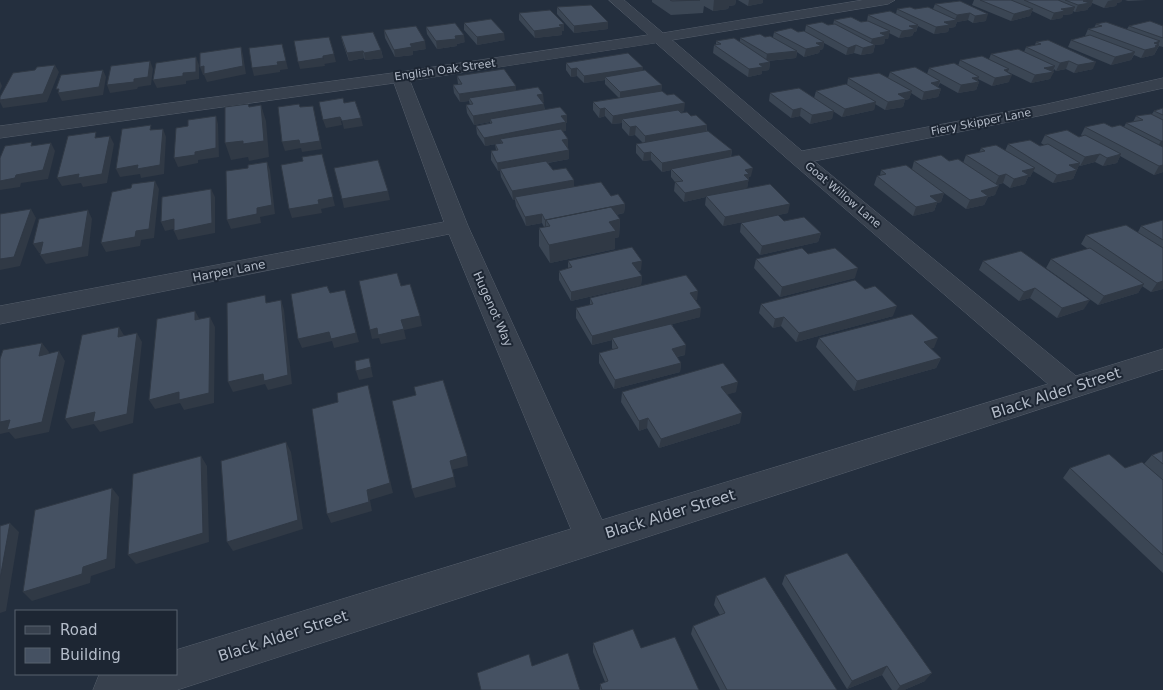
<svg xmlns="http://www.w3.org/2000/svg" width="1163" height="690" font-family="'DejaVu Sans',sans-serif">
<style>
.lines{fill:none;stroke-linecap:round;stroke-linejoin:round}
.minor-casing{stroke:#565f6c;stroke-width:1}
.minor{fill:#38414e;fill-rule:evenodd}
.wall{fill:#3b4654}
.shaded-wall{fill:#303945}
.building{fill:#455162;stroke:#303945}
.labels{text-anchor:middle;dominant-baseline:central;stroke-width:4;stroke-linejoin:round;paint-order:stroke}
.far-street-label{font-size:11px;fill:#b4bcc9;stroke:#1d2633}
.street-label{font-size:12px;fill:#b4bcc9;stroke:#1d2633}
.near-street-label{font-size:15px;fill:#b4bcc9;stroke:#1d2633}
</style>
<rect width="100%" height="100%" fill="#242f3e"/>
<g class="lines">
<defs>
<path id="minor" d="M609 0H624L663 33 863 0H895L888 4 672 40 802 151 1043 105 1163 78V88L1043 115 814 161 1076 376 1163 349V369L177 690H93L99 675 103 674H176V650L571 529 449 234 0 324V306L444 222 394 83 0 138V126L400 72 648 35ZM656 43 791 162 1048 384 602 520 468 226 410 81Z"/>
</defs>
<use href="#minor" class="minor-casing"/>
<use href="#minor" class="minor"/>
</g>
<path class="wall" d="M652 0H736L735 5 729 6 728 9 713 11 704 6 703 13 671 15 652 2Z
M738 0H763V3L748 6Z
M974 0H1122L1121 2 1117 3 1116 6 1104 8 1092 3 1091 6 1089 7 1087 10 1075 12 1073 11 1072 14 1063 15 1062 18 1051 20 1032 11 1030 16 1011 21 972 5Z
M1125 0H1146L1128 1Z
M960 1 986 21 973 23 968 20 957 22 955 27 949 28 948 32 934 34 918 26 916 32H914L912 36 899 38 889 33 888 39H885L884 44 875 45 873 53 861 55 854 53 846 55 824 43 823 49 820 50 819 53 804 57 797 52 796 58 768 61 770 62 769 70 762 71V74L748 77 713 53 714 45H716V41L740 42V38L765 37H773L774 32H798L805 31 806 25H833L834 20 861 22 867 21 868 15 896 14 897 9H933L935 4Z
M557 7 608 22V29L574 33 557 14Z
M519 13 564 24V31H562V35L535 38 519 20Z
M464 23 505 40 477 45 464 30Z
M1096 24 1127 29 1129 26H1163V47L1159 46 1154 55 1141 58 1134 55 1131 60 1111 65 1068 47 1071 40 1086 36H1085L1088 29 1094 28Z
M426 27 465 42 457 44V46L437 49 427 34Z
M384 30 426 49 413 51V55L395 57 385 38Z
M341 36 381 50 383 58 365 60 364 58 349 61 343 44Z
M1036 42 1093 69 1074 73 1066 69 1056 71 1054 69 1050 79 1031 83 1008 72 1009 82 992 86 978 79V81L979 82 976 90 958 93 940 83 938 87 941 89 938 97 922 100 911 93 909 99 905 100 903 107 885 110 875 104 874 110 842 117 833 111 832 119 810 124 800 116 791 118 769 101 770 93 814 98 816 91 847 85 848 78H888L890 72 927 74 929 68 958 66 960 60 989 59 991 54 1024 52 1026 47 1035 45Z
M566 63 643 67 642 71 662 85 661 91 684 111 680 112 691 116 707 125V131L732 150 731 157 751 176 749 177 747 188 788 213 723 226 705 205 706 197 684 202 674 191 675 182 671 177V170L662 172 651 160 643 161 636 153V144L643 143 635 135 629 136 622 128V123L612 124 605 116 599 118 593 110V102L619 98 605 84V80L584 83 577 76 571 77 566 70Z
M457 76 516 91 544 102H543L545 110 567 115V123H566V131H563L568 147 567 148 569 150V159L548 163 553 170 574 180V187L611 196 625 204 624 213 616 215 620 219 619 237 615 238V249L550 263 539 246V228L544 227 542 223 526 226 516 206 515 200H513L501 177 500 171H498L491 160V151L496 150 495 144 501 143 485 146 477 134 476 126 490 123V122L474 125 467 113 466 105H470L469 101 460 102 454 93 453 85 458 84Z
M1163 108V172L1154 175 1120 156 1117 163 1103 166 1095 162 1080 166 1079 165 1073 179 1053 183 1033 171 1030 177H1028L1025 184 1010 188 1003 183 997 185 995 195 988 197 984 205 966 209 944 193 941 202 937 203 934 211 913 216 874 185 877 176 880 175 881 170 912 169 914 161H949L963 163 966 155 979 153 981 148 1005 151 1008 144 1040 146 1044 145 1041 143 1045 135 1079 137 1082 136 1081 135 1085 127H1124L1126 123 1133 122 1136 116 1152 114 1154 111Z
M1163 220V289L1151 292 1142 286 1138 293 1098 305 1046 268 1051 259 1088 249 1081 244 1086 235 1138 232 1141 226Z
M784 221 821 233 818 242 760 255 740 232 741 223Z
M808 254 855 278 780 297 754 268 756 259Z
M568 261 641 270 638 271 642 276 641 285 571 301 559 280V271L568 268Z
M983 261 1084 309 1057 318 1030 298 1019 301 979 270Z
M590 298 697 300H695L700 317 672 324 685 355 677 357 681 363 680 372 614 389 599 363V353L613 350 612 348V340L592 345 576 318V308L590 305Z
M761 304 893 316 796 342 781 326 773 328 759 313Z
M819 338 934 348H930L941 358 936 368 854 391 816 347Z
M622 392H736L727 394 740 423 659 448 647 428 639 431 621 402Z
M1163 451V573L1063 478 1070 468H1125L1144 464 1152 455Z
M785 575 925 681 904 690H892L882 675 847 689 782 584Z
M716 596 837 690H720L691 634 693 626 720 615 714 605Z
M593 643 641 648 699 690H600V684L605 682 593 652Z"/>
<path class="shaded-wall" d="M714 0H736L735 5 729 6 728 9 713 11Z
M749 0H763V3L748 6Z
M1093 0 1091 6 1089 7 1087 10 1075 12 1078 5 1083 1Z
M1113 0H1122L1121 2 1117 3 1116 6 1104 8 1108 1Z
M1075 7 1072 14 1063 15 1062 18 1051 20 1054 13 1061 9Z
M1033 9 1030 16 1011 21 1014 14Z
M970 13 968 20 957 22 955 27 949 28 948 32 934 34 936 27 944 22 955 20 957 15Z
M988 14 986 21 973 23 975 16Z
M608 22V29L574 33V26Z
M564 24V31H562V35L535 38 534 31Z
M918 25 916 32H914L912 36 899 38 902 31 909 26Z
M890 31 888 39H885L884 44 875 45 873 53 861 55 863 48 870 46 872 39 880 33Z
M504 33 505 40 477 45V37Z
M464 35 465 42 457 44V46L437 49 436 41 455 36Z
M425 41 426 49 413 51V55L395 57 394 50 410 44Z
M1160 41 1158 45H1159L1154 55 1141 58 1145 50 1154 43Z
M824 42 823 49 820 50 819 53 804 57 806 49 816 43Z
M282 44 288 69 280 70V72L254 76 252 68 277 62Z
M856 45 854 53 846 55 848 48Z
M241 47 243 55 246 74 207 82 204 75H203L200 67Z
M381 50 383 58 365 60 364 53Z
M363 51 364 58 349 61 347 53Z
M797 51 796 58 766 61 767 54Z
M1135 52 1131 60 1111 65 1115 57Z
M334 54 336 62 324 64 323 56Z
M196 57 199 65V79L186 81V84L157 88 153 80 183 73Z
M323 58 325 66 300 69 298 62Z
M150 61 153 69 151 85 138 87 137 89 110 93 107 85 134 79Z
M1069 61 1066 69 1056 71 1060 63Z
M770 62 769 70 762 71V74L748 77 749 69 759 64Z
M1096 62 1093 69 1074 73 1078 65Z
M55 65 59 72 47 102 3 108 0 102V100Z
M1055 66 1052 72H1054L1050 79 1031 83 1035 75 1044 68Z
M643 67 642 74 605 77V80L584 83V76Z
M577 68V76L571 77V69Z
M1009 69 1006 76 1012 75 1009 82 992 86 995 78 1004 70Z
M103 70 106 77 103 95 62 101 58 93Z
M979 77 977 82H979L976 90 958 93 961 85 972 78Z
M0 81 2 86 0 91Z
M940 81 937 89H941L938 97 922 100 924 92 931 83Z
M662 85 661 93 620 100V92Z
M516 86V93L469 98V101L460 102 459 94Z
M912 91 909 99 905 100 903 107 885 110 888 102 898 94Z
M543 94 544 102 537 103V95Z
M876 102 874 110 842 117 845 109Z
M685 103 684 111 625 122 622 119V123L612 124 613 116Z
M544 104 545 113 490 119V122L474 125 473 116Z
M261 105 266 121 269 157 249 161 248 157 231 160 225 143Z
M313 106 322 149 302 152 301 148 285 151 282 142Z
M605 108V116L599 118 600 109Z
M801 108 800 116 791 118 793 110Z
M834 111 832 119 810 124 812 115Z
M567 115V123H566V131L502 143 500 139 501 143 485 146 484 138Z
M216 116 218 124 219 157 198 160V163L178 167 174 158 195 152Z
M340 117 342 125 326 128 323 120Z
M361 118 363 126 344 129 342 121Z
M707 125 706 134 645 145V136Z
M636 126 635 135 629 136 630 127Z
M163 129 166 137 164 174 141 178 140 174 120 177 116 169Z
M110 136 114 144 107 183 83 187 81 183 62 186 57 178Z
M568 139V147L562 148V140Z
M1161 141H1163V148L1156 150Z
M51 143 55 151 48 179 21 183 20 187 0 190V181L16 175Z
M569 150V159L501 171 500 169V171H498L497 163Z
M732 150 730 158 671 169V170L662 172V163Z
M651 152V160L643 161 644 153Z
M322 154 335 206 321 209 322 213 292 218 289 209 318 200Z
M1100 154 1095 162 1080 166 1085 157Z
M1121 154 1117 163 1103 166 1107 158Z
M267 162 270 170 275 214 260 217 261 223 231 229 227 220 257 208Z
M1080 163 1073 179 1053 183 1057 175 1069 165Z
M1163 165V172L1154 175 1159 166Z
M753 168 751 176 749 177 747 189 706 196V197L684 202 685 193 745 170Z
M1035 168 1030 177H1028L1025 184 1010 188 1014 179 1022 171Z
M1006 174 1003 183 995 185 999 176Z
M574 180V189L515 197V200H513L512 191Z
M155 181 159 189 154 238 141 240 140 246 106 252 101 243 136 231Z
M999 186 995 195 988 197 984 205 966 209 970 200 981 191Z
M211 189 215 197V233L178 240 174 231Z
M388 191 390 200 344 208 342 199Z
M944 193 941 202 937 203 934 211 913 216 916 207 930 196Z
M625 204 624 213 550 228V226L546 220V229H545V220Z
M790 204 788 213 723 226 725 217Z
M31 209 36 218 20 266 0 270V259Z
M88 210 92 219 88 256 46 264 40 255Z
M542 214V223L526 226 525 217Z
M174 219 178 228 165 231 161 222Z
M620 219 619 237 615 238V249L550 263 549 245 609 222Z
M821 233 818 242 760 255 762 246Z
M43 242 49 251 39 253 33 244Z
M642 261 641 270 632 272V263Z
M858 268 855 278 780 297 782 287Z
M642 276 641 285 571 301V292Z
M1163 281V289L1151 292 1157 283Z
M1144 284 1138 293 1098 305 1104 296Z
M1035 288 1030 298 1019 301 1024 292Z
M345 290 359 342 334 348 332 341 302 348 298 339Z
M698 291 697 300 688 302 690 293Z
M281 300 284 310 292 384 268 390 265 384 233 392 228 382Z
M1090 300 1084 309 1057 318 1062 308Z
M897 306 893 316 796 342 799 333Z
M701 308 700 317 613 340 612 338V340L592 345V336Z
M195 311 200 320H195Z
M420 316 422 326 404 330 406 339 381 344 379 338 372 339 370 330 401 320Z
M210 317 215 327 214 403 184 410 180 403 155 409 149 400Z
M784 317 781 326 773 328 775 319Z
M119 327 125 337H118Z
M137 333 142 342 133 423 100 432 94 424 72 429 65 419Z
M938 338 934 348 919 351 924 342Z
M42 343 49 352 45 365 39 356Z
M686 345 685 355 670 358 672 349Z
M59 351 65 361 49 432 15 439 9 432 0 434V422L10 420Z
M369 358 373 377 359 380 356 371Z
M941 358 936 368 854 391 857 381Z
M681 363 680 372 614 389 615 380Z
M738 382 736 392 720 397 721 387Z
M368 385 393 493 370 500 372 511 331 523 327 514 367 490Z
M742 413 740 423 659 448 661 439Z
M648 418 647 428 639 431V421Z
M286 442 291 452 303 529 233 551 227 542Z
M201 456 207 466 209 542 136 564 128 555Z
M467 456 468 466 451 470 450 461Z
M454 477 456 487 415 498 412 489Z
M112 488 119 497 115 568 91 576 90 583 32 601 23 592 83 567Z
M10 523 19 532 6 611 0 613V579Z
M887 666 882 675 847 689 852 681Z
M932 673 925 681 904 690H897L900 686Z"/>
<path class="building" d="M670 0H700L672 1Z
M980 0H1011L1033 9 1014 14Z
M1024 0H1058L1075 7 1061 9 1065 11 1054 13Z
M1065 0H1091L1083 1 1090 3 1078 5Z
M960 1 988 14 975 16 970 13 957 15 935 4Z
M591 5 608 22 574 26 557 7Z
M910 7 915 9 928 7 957 20 944 22 950 25 936 27 897 9Z
M550 10 564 24 559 25 562 27 534 31 519 13Z
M890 11 918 25 909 26 915 29 902 31 868 15Z
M851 17 861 22 868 21 890 31 880 33 886 36 872 39 834 20Z
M491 19 504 33 477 37 464 23Z
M1150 21 1163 26V38L1129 26Z
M822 22 828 25 835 24 875 45 863 48 856 45 848 48 806 25Z
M1106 22 1160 41 1154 43 1159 45 1155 46 1158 47 1145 50 1088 29 1102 26 1096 24Z
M455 23 464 35 455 36 456 39 436 41 426 27Z
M416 26 425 41 410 44 412 47 394 50 384 30Z
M791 28 798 32 804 31 824 42 816 43 821 46 806 49 774 32Z
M373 32 381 50 364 53 363 51 347 53 341 36Z
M760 34 765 37 770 36 797 51 767 54 740 38Z
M1090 35 1135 52 1115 57 1071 40Z
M329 37 334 54 323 56V58L298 62 294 41Z
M734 38 770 62 759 64 763 67 749 69 714 45 721 44 716 41Z
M1048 40 1096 62 1078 65 1069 61 1060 63 1026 47 1041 44 1036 42Z
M282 44 286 61 277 62 278 65 252 68 249 48Z
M241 47 243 66 204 74V66L200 67V53Z
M1018 49 1055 66 1044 68 1054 72 1035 75 991 54Z
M628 53 643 67 584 76 577 68 571 69 566 63Z
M982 56 1009 69 1004 70 1012 75 995 78 960 60Z
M196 57V72L183 73V76L153 80 156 63Z
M150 61 148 77 134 79V82L107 85 111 66Z
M954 63 979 77 972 78 979 82 961 85 929 68Z
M55 65 43 94 0 100V97L13 73 35 70 37 67Z
M915 67 940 81 931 83 941 89 924 92 890 72Z
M504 69 516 86 459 94 453 85 462 84 457 76Z
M103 70 99 87 58 93 59 89H56L61 75Z
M645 70 662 85 620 92 605 77Z
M879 73 912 91 898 94 906 99 888 102 848 78Z
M846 84 876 102 845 109 816 91Z
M538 87 543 94 537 95 544 104 473 116 466 105 473 104 469 98Z
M799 88 834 111 812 115 801 108 793 110 770 93Z
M662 91 667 95 674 94 685 103 613 116 605 108 600 109 593 102Z
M343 98 344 103 355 101 361 118 342 121 340 117 323 120 319 102Z
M248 104 249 107 261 105 264 141 243 144V141L225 143V107Z
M299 104 300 107 313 106 320 141 300 144 299 140 282 142 278 107Z
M560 107 567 115 561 116 566 122 484 138 476 126 492 123 490 119Z
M1163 108V115L1154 111Z
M678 110 681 113 687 112 691 116 696 115 707 125 645 136 636 126 630 127 622 119Z
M1151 114 1163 120V141H1161L1126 123 1143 120 1136 116Z
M216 116V148L195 152V155L174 158 176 128 188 126V120Z
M1104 123 1112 127 1120 125 1163 147V165L1159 166 1085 127Z
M151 125 150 130 163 129 160 165 137 169 138 165 116 169 122 129Z
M561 129 568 139 562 140 569 150 497 163 491 151 498 150 495 144 503 143 500 139Z
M1067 130 1079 137 1085 135 1121 154 1107 158 1100 154 1085 157 1045 135Z
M708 131 732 150 662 163 651 152 644 153 636 144Z
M96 132 95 138 110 136 102 174 78 178 79 174 57 178 68 136Z
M1030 140 1040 146 1048 144 1080 163 1069 165 1077 170 1057 175 1008 144Z
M32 142 31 146 51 143 43 170 16 175 15 178 0 181V158L5 146Z
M996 145 1035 168 1022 171 1029 175 1014 179 1006 174 999 176 966 155 985 151 981 148Z
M322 154 333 197 318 200 319 204 289 209 281 165 303 161 302 157Z
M739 155 753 168 745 170 749 174 744 175 749 180 685 193 675 182 683 181 671 169Z
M941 155 949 161 958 159 999 186 981 191 988 196 970 200 914 161Z
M378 160 388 191 342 199 334 168Z
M546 161 553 170 566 168 574 180 512 191 500 169Z
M267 162 272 205 257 208V214L227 220 226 171 248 168V165Z
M906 165 944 193 930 196 938 202 916 207 877 176 886 174 881 170Z
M155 181 149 229 136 231 135 237 101 243 112 192 131 188 132 184Z
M601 182 611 196 618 194 625 204 545 220 542 214 525 217 515 197Z
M770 184 790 204 725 217 706 196Z
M211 189 212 223 174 231V219L161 222 162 197Z
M611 207 620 219 609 222 616 231 549 245 539 228 550 226 546 220Z
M31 209 14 257 0 259V214Z
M88 210 82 247 40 255 43 242 33 244 39 219Z
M778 215 784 221 804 217 821 233 762 246 741 223Z
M1163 220V240L1141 226Z
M1126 225 1163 248V281L1157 283 1086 235Z
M632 247 642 261 632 263 642 276 571 292 559 271 572 267 568 261Z
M802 248 808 254 835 248 858 268 782 287 756 259Z
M1090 248 1144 284 1104 296 1051 259Z
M1021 251 1090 300 1062 308 1035 288 1024 292 983 261Z
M397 273 401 286 410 284 420 316 401 320 404 329 378 335 377 328 370 330 359 281Z
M686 275 698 291 690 293 701 308 592 336 576 308 593 304 590 298Z
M855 280 865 289 875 286 897 306 799 333 784 317 775 319 761 304Z
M327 286 330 293 345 290 356 333 331 339 329 332 298 339 291 294Z
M265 295 266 303 281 300 288 375 264 381 263 374 228 382 227 303Z
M195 311V320L210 317 209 393 179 400V392L149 400 157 319Z
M912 314 938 338 924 342 941 358 857 381 819 338Z
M671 324 686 345 672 349 681 363 615 380 599 353 618 348 612 338Z
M119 327 118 337 137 333 127 414 93 422 95 412 65 419 82 335Z
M42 343 39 356 59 351 42 422 7 430 10 420 0 422V359L3 350Z
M369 358 371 367 356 371 355 361Z
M723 363 738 382 721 387 742 413 661 439 648 418 639 421 622 392Z
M443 380 467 456 450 461 454 477 412 489 392 401 416 395 414 387Z
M368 385 390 483 367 490 369 502 327 514 312 409 338 402 337 393Z
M286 442 298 520 227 542 221 461Z
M1163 451V464L1152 455Z
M1109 454 1125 468 1142 462 1163 480V555L1070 468Z
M201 456 203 533 128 555 133 474Z
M112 488 107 559 83 567 82 574 23 592 35 510Z
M10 523 0 579V526Z
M847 553 932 673 900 686 887 666 852 681 785 575Z
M765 577 837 690H727L693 626 725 613 716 596Z
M633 629 641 648 675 637 699 690H602L600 684 608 681 593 643Z
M568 653 580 690H481L477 673 529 654 532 666Z"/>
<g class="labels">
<g class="far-street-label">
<text transform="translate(445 70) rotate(-8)">English Oak Street</text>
<text transform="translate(981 122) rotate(-11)">Fiery Skipper Lane</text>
<text transform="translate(843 195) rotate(40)">Goat Willow Lane</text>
</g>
<g class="street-label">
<text transform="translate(229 271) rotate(-11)">Harper Lane</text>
<text transform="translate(493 309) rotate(66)">Hugenot Way</text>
</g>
<g class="near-street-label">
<text transform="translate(1056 393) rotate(-18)">Black Alder Street</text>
<text transform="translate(670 514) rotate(-17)">Black Alder Street</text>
<text transform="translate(283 636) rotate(-18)">Black Alder Street</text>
</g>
</g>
<rect x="15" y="610" width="162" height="65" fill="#1d2633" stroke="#59626f"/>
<rect x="25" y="626" width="25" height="8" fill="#38414e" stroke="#59626f"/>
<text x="60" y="635" font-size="15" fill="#b4bcc9">Road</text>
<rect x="25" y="648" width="25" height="15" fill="#455162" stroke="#59626f"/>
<text x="60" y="660" font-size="15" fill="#b4bcc9">Building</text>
</svg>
